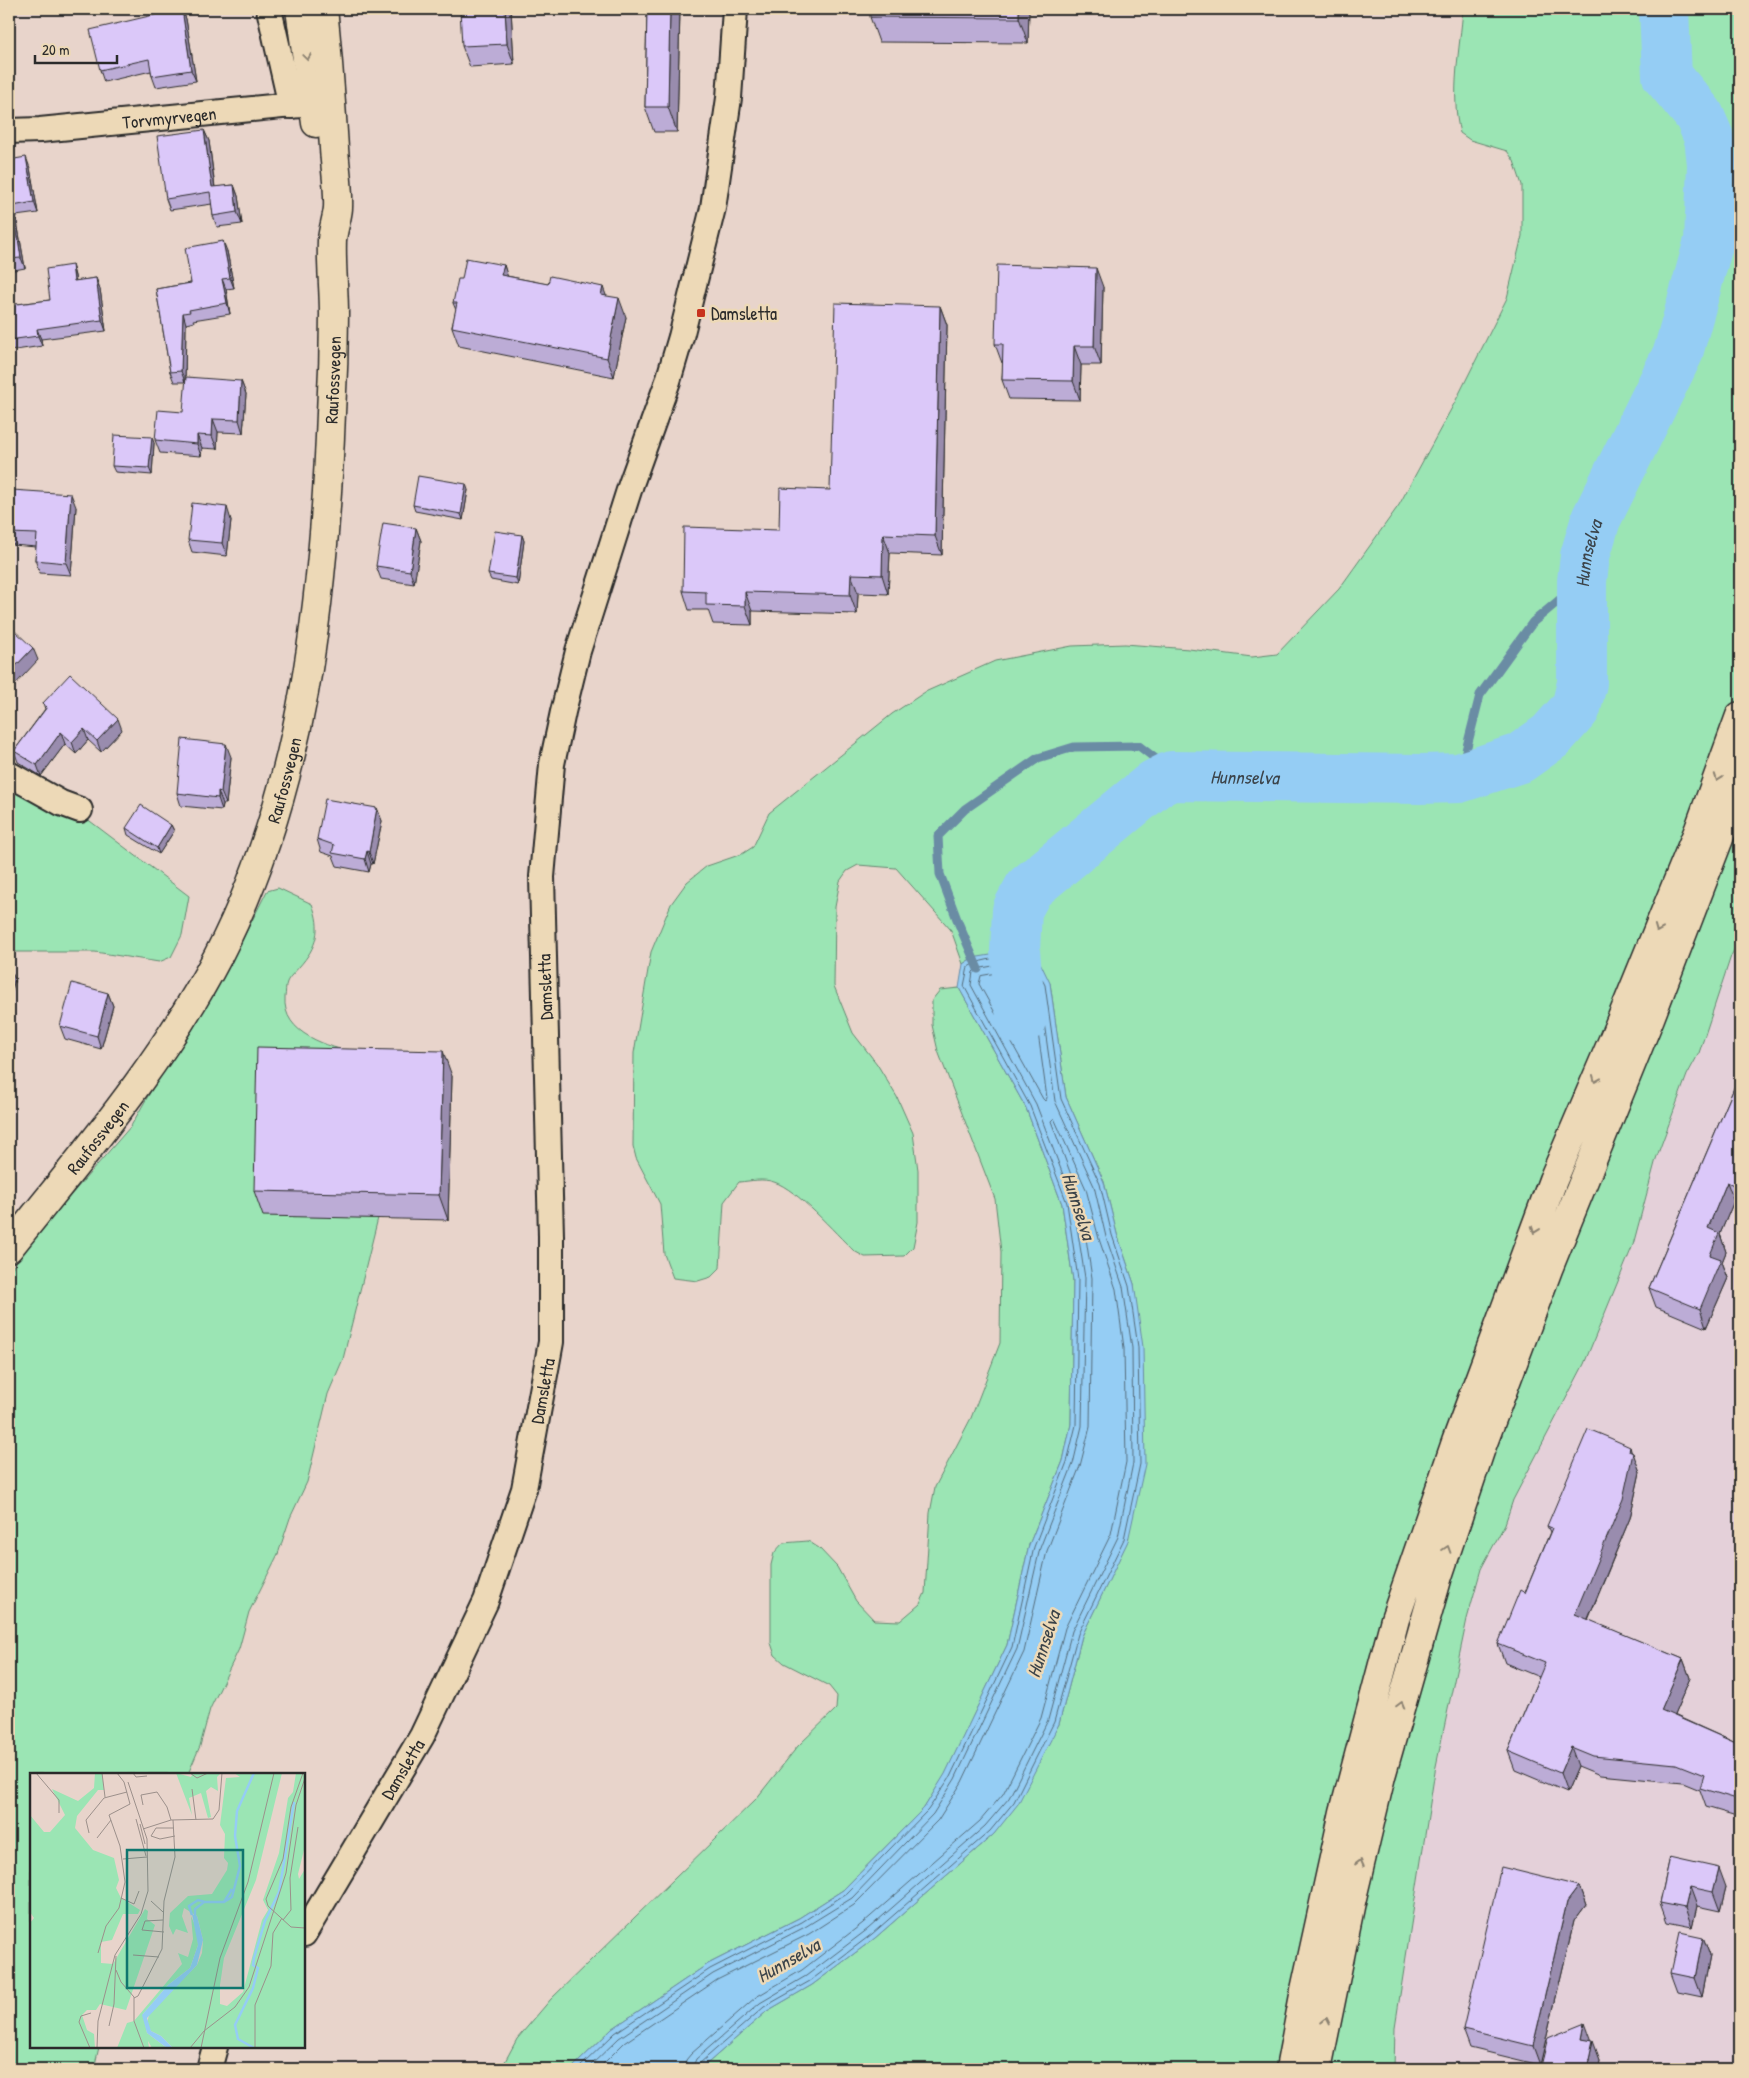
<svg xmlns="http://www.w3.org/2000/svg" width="1749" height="2078" font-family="'Patrick Hand',sans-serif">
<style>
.built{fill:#e4d0d9}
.green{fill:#9be5b4;stroke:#638870}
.water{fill:#95cdf4;stroke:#6b8ca4}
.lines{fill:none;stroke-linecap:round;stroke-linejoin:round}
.shore{stroke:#556c7b;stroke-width:1}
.stream{stroke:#6b8ca4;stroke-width:9}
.river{stroke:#95cdf4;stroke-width:50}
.street-casing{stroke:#2b2b2b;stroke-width:28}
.secondary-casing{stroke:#2b2b2b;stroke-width:31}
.highway-casing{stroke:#2b2b2b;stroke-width:31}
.street{stroke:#edd9b7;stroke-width:24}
.secondary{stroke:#edd9b7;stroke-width:28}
.highway{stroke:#edd9b7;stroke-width:28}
.wall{fill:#bcacd6;stroke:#2b2b2b}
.shaded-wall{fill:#998cae;stroke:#2b2b2b}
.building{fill:#dbc8f9;stroke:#2b2b2b}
.oneway{stroke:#8c8271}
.poi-dot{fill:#c8321e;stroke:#edd9b7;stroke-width:2}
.labels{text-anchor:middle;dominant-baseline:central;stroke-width:5;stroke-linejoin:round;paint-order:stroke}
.street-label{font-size:18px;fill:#2b2b2b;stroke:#edd9b7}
.poi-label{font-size:18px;fill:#2b2b2b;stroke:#edd9b7;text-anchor:start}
.water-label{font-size:19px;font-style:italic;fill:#3b4349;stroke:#edd9b7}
.inset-river{fill:none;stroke:#95cdf4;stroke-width:2.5}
.inset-road{fill:none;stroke:#9c908b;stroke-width:1}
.view{fill:#0f766e;fill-opacity:0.15;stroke:#0f766e;stroke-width:2.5}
.inset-edge{fill:none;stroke:#2b2b2b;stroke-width:2.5}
</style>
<rect width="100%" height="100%" fill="#e8d4cb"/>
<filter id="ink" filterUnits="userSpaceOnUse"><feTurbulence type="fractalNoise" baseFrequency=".02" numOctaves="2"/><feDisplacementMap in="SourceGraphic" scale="10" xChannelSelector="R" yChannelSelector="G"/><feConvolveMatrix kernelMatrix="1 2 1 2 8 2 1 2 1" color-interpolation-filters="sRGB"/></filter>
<g filter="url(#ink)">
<path class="built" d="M1740 938V2069H1394L1395 2027 1435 1771 1467 1619 1481 1569 1505 1524 1513 1500 1584 1364 1633 1245 1656 1159 1687 1075 1699 1053 1731 956Z"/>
<path class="green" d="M1463 9H1740V938L1731 956 1699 1053 1687 1075 1656 1159 1633 1245 1584 1364 1513 1500 1505 1524 1481 1569 1467 1619 1435 1771 1395 2027 1394 2069H701L767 2011 812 1985 875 1938 994 1834 1059 1724 1082 1636 1128 1540 1134 1284 1117 1234 1104 1182 1066 1097 1050 983 972 958 963 964 951 930 896 868 858 865 847 871 840 881 835 907 834 986 853 1033 877 1064 897 1097 913 1133 918 1170V1222L913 1247 904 1256 865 1257 854 1251C835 1233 797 1189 774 1182 763 1178 751 1181 739 1182L724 1202 720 1268 711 1277 698 1281 673 1278 664 1254 660 1204 636 1158 633 1146 634 1053 651 952 671 904 687 882 707 866 742 854 753 847 769 813 892 714 925 692 995 661 1072 646 1125 644 1189 649 1252 657 1277 654 1339 589 1399 505 1455 402 1507 298 1522 236V185L1514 161 1507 151 1470 140 1460 133C1450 94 1460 48 1463 9Z
M9 781 78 812 189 896 182 935 171 957 159 962 95 952H9Z
M278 888 312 904C322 929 317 947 299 967 296 971 289 977 287 982 285 986 286 993 285 997 282 1035 329 1046 357 1054L378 1218 343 1359 328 1394 307 1482 290 1518 278 1554 249 1612 239 1649 210 1709 200 1746 188 1774H31V2047H99L94 2069H9V1272L36 1235 131 1126 156 1082 187 1039 226 972 267 891Z
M959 988 1026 1108 1062 1204 1073 1280 1071 1424 1063 1461 1029 1545 1007 1645 945 1775 924 1808 843 1890 799 1918 708 1964 612 2029 571 2069H501L517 2039 551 1999 756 1799 798 1746 836 1709 837 1696 829 1686 784 1663 775 1655 771 1643V1565L774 1553 783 1543 808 1541 819 1548 837 1567 856 1601 874 1620 900 1621 920 1604 925 1593 930 1513 935 1487 971 1418 1000 1343 1001 1252 995 1199 938 1051 932 1025V1000L940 990Z"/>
<path class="water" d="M1015 951 1036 954 1050 983 1066 1097 1104 1182 1117 1234 1134 1284 1143 1347 1145 1464 1128 1541 1082 1636 1059 1724 1018 1804 994 1834 875 1938 812 1985 767 2011 701 2069H571L612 2029 708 1964 799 1918 843 1890 924 1808 945 1774 1007 1645 1029 1545 1063 1461 1071 1424 1073 1280 1062 1204 1026 1108 959 988 963 964 972 958Z"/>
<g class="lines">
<path class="shore" d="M1015 970 1023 971 1032 989 1047 1098 1045 1101 1043 1099 979 984 981 976Z
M578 2069 615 2033 710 1969 802 1922 847 1893 928 1810 950 1777 1012 1647 1034 1547 1067 1462 1076 1425 1078 1279 1067 1203 1030 1106 964 986 968 967C982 957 1014 956 1031 958L1045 985 1061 1099 1100 1184 1112 1235 1129 1286 1138 1347 1140 1464 1124 1539 1078 1634 1054 1722 1014 1802 990 1831 872 1934 810 1981 764 2007 700 2063 699 2069
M587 2069 619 2038 713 1974 805 1927 852 1898 933 1814 955 1779 1017 1649 1040 1548 1073 1464 1082 1426 1085 1278 1073 1201 1036 1104 971 985 973 972 976 969 1015 962 1027 964 1039 986 1055 1101 1094 1186 1106 1237 1123 1287 1132 1348 1133 1463 1118 1537 1072 1631 1048 1720 1009 1798 985 1826 868 1929 806 1976 760 2003 696 2059 692 2069
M598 2069 624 2043 717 1980 809 1934 854 1905 938 1820 962 1782 1024 1652 1047 1551 1080 1466 1090 1427 1092 1278 1080 1199 1051 1121 1054 1118 1086 1189 1099 1239 1116 1289 1124 1348 1126 1462 1111 1534 1065 1628 1041 1718 1003 1794 980 1821 863 1923 802 1970 756 1997 691 2054 686 2060 685 2069"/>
<path class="stream" d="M1459 778 1480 695 1533 622 1582 581
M978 969 958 922 940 874 938 836 965 809 1038 758 1074 747 1139 746 1169 769 1171 776"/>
<path class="river" id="s1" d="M1021 1020 1015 951 1017 910 1029 888 1155 784 1171 776 1420 779 1459 778 1520 758 1551 736 1576 708 1582 683V581L1585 556 1596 519 1678 353 1709 241 1712 164 1709 138 1699 115 1667 76 1664 9"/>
<defs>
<g id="street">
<path d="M269 9 291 106"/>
<path id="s2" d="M9 131 40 130 282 106 331 104"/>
<path d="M9 774 61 803 80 810"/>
<path id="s3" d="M304 1934 422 1736 486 1601 524 1489 551 1342V1236L542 877 552 764 563 712 578 651 631 484 668 381 681 337 713 208 729 98 735 9"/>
<path d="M209 2069 215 2047"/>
</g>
<g id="secondary">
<path d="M300 9 316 123"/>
<path id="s4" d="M9 1248C83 1155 163 1062 218 956 304 789 324 598 331 413 333 380 334 347 334 314 334 289 331 265 332 240 333 229 337 219 338 208 339 188 335 167 334 148 331 101 328 55 323 9"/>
</g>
<path id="highway" d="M1290 2069 1305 1990 1344 1812 1395 1619 1456 1442 1553 1180 1615 1035 1699 829 1740 716
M1317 2069 1351 1902 1381 1776 1438 1576 1481 1448 1548 1269 1650 1018 1740 784"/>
</defs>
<use href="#street" class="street-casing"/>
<use href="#secondary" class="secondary-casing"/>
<use href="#highway" class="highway-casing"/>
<use href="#street" class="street"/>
<use href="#secondary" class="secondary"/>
<use href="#highway" class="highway"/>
</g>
<path class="wall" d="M182 9 186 19 196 81 156 87 152 76 151 71 104 82 100 70Z
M511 9 514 64 470 67 462 46Z
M647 9H680L677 132H654L645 107Z
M1029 9 1028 43 879 42 870 17Z
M204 130 209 141 215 187 234 185 238 196 242 224 217 227 213 216 212 204 170 210 166 199Z
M9 160 30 168 38 213 16 216 25 268 9 271Z
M227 251 234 288 226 289 230 314 193 320 194 322 186 324 185 382H174L170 372 156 289 191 283Z
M72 265 75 276 76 281 96 278 100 289 106 331 41 339 42 346 9 351V305L50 300Z
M504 265 507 276 606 296 626 317 614 377 459 346 452 327 456 310 453 303 462 279Z
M1103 287 1101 365H1081L1080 400 1009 399 1002 380 1003 363H1002L995 344Z
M940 306 947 325 942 555 890 553 888 594 858 593 857 614 752 611V625L713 624 708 610H689L683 591 779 530 830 490Z
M241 381 246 394 243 433 218 432 217 449 202 448 201 456 160 453 155 440 183 412Z
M154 443 152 475 115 472 112 466Z
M468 490 463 520 415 511 413 505Z
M76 507 71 575 40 573 35 560 36 547 13 545 9 533Z
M231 520 227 556 192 552 188 540Z
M416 528 421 541 414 584 381 579 376 566Z
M522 535 524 541 518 585 491 580 488 574Z
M43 703 122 730 101 752 88 740 76 754 65 744 41 776 18 762 14 751 45 709Z
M231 757 226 804H223L222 810 181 806 177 793Z
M377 808 382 821 373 864H371L369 872 337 866 333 856 321 852 317 839Z
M171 825 174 831 159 854 128 835 126 828Z
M108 993 113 1006 101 1049 65 1039 60 1026Z
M1740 1074V1204L1734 1201 1720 1234 1726 1252 1722 1262 1728 1278 1706 1328 1656 1307 1649 1288Z
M452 1076 448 1220 263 1216 254 1191Z
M1632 1452 1640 1472 1630 1518 1588 1620 1683 1659 1690 1678 1674 1715 1738 1744 1740 1737V1817L1706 1807 1700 1790 1683 1783 1600 1775 1578 1766 1567 1792 1515 1770 1508 1751 1539 1677 1505 1663 1498 1644 1525 1593 1550 1532 1547 1526Z
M1670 1857 1726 1887 1720 1911 1697 1906 1692 1927 1667 1922 1660 1903Z
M1579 1886 1586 1905 1574 1921 1540 2065 1470 2048 1463 2029Z
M1703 1937 1710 1956 1702 1997 1678 1992 1671 1973Z
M1591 2041 1600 2060 1598 2069H1543L1541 2066Z"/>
<path class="shaded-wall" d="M182 9 186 19 196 81 191 70Z
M505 9H511L514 64 507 44Z
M670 9H680L677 132 668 107Z
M1019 9H1029L1028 43 1019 18Z
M9 61 10 76 9 72Z
M204 130 209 141 216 198 212 187Z
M26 157 30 168 38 213 34 202Z
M234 185 238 196 242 224 237 212Z
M13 206 16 216 25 268 21 258Z
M223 241 227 251 234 288 230 278Z
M72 265 75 276 77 292 74 281Z
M504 265 510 284 501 275Z
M1096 268 1103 287 1101 365 1094 346Z
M96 278 100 289 106 331 102 320Z
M222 279 226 289 230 314 227 303Z
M603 287 610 306 601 295Z
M619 298 626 317 614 377 607 358Z
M940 306 947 325 942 555 935 536Z
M183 313 186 324 185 382 181 371Z
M37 329 41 339 42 346 38 336Z
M1074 346 1081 365 1080 400 1073 381Z
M241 381 246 394 243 433 239 420Z
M213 419 218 432 217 449 212 436Z
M197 435 202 448 201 456 197 444Z
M152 437 154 443 152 475 149 468Z
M466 484 468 490 463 520 461 514Z
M71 494 76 507 71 575 66 563Z
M227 507 231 520 227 556 222 543Z
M416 528 421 541 414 584 410 571Z
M883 534 890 553 888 594 882 575Z
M522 535 524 541 518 585 516 578Z
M851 574 858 593 857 614 850 595Z
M745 592 752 611V625L745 606Z
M33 648 38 660 9 691V673Z
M118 719 122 730 101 752 97 741Z
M84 729 88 740 76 754 72 742Z
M61 732 65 744 41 776 37 765Z
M226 744 231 757 226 804 221 792Z
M218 791 223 804 222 810 218 798Z
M377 808 382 821 373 864 369 852Z
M171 825 174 831 159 854 157 848Z
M367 851 371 864 369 872 365 859Z
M12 973 15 979 9 1002V986Z
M108 993 113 1006 101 1049 97 1036Z
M443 1051 452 1076 448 1220 439 1195Z
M1740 1177V1197L1736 1186Z
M1727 1182 1734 1201 1720 1234 1726 1252 1722 1262 1728 1278 1706 1328 1700 1309 1710 1255 1708 1228Z
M1630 1447 1632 1454 1633 1453 1640 1472 1630 1518 1582 1633 1575 1614 1629 1451Z
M1683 1659 1690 1678 1668 1729 1661 1710Z
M1571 1747 1578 1766 1567 1792 1560 1773Z
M1719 1868 1726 1887 1720 1911 1713 1892Z
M1579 1886 1586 1905 1574 1921 1540 2065 1533 2046 1567 1902Z
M1690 1887 1697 1906 1692 1927 1685 1908Z
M1703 1937 1710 1956 1702 1997 1695 1978Z
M1585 2023 1592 2042 1582 2039Z
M1593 2041 1600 2060 1598 2069H1587Z"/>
<path class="building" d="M179 9H182L191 70 152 76 149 59 100 70 90 30Z
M460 9H505L507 44 462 46Z
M647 9H670L668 107H645Z
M870 9H1019V18L870 17Z
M204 130 212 187 234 185 237 212 213 216 210 192 166 199 157 136Z
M26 157 34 202 13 206 21 258 9 259V160Z
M223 241 230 278 222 279 227 303 189 310 190 312 183 313 181 371 170 372 156 289 191 283 185 248Z
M466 258 504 265 501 275 548 284 550 276 603 287 601 295 619 298 607 358 452 327 457 303H453L458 279H462Z
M72 265 74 281 96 278 102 320 37 329 38 336 9 340V305L50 300 46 269Z
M997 265 1096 268 1094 346H1074L1073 381 1002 380 1003 344H995Z
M835 303 940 306 935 536 883 534 882 575 851 574 850 595 745 592V606L706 605V592L683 591 684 527 779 530 780 488 830 490Z
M186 377 241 381 239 420 213 419 212 436 197 435V444L155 440 158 410 183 412Z
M114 435 152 437 149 468 112 466Z
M418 476 466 484 461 514 413 505Z
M12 490 71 494 66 563 35 560 37 534 9 533Z
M192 503 227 507 222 543 188 540Z
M383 523 416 528 410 571 376 566Z
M495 531 522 535 516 578 488 574Z
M13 629 33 648 9 673V633Z
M70 674 118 719 97 741 84 729 72 742 61 732 37 765 14 751 47 707 43 703Z
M182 739 226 744 221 792 218 791V798L177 793Z
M325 799 377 808 369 852 367 851 365 859 332 853 334 845 317 839Z
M141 805 171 825 157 848 126 828Z
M9 972 12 973 9 986Z
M72 983 108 993 97 1036 60 1026Z
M257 1047 443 1051 439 1195 254 1191Z
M1740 1074V1177L1736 1186 1727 1182 1708 1228 1719 1233 1710 1255 1721 1259 1700 1309 1649 1288Z
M1588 1429 1610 1438 1630 1447 1629 1451 1633 1453 1623 1499 1575 1614 1683 1659 1661 1710 1738 1744 1740 1737V1800L1700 1788 1704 1775 1676 1764 1593 1756 1571 1747 1560 1773 1508 1751 1545 1663 1498 1644 1520 1590 1525 1593 1552 1528 1547 1526Z
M1670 1857 1719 1868 1713 1892 1690 1887 1685 1908 1660 1903Z
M1501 1867 1579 1886 1567 1902 1533 2046 1463 2029Z
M1680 1932 1703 1937 1695 1978 1671 1973Z
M1585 2023 1582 2039 1593 2041 1587 2069H1554L1541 2066 1548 2038Z"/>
<defs><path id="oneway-chevron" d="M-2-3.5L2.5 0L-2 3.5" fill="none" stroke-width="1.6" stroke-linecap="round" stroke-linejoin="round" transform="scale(1.25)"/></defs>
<g class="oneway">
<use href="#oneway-chevron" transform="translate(307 57) rotate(82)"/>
<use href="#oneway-chevron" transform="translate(1718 778) rotate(110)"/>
<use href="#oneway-chevron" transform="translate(1658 929) rotate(112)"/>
<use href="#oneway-chevron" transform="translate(1596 1079) rotate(113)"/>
<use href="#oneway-chevron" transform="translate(1535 1230) rotate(110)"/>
<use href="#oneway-chevron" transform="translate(1447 1549) rotate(-72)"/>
<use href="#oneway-chevron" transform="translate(1401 1705) rotate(-75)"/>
<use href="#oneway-chevron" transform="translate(1360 1863) rotate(-76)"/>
<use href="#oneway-chevron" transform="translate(1326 2021) rotate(-78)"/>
</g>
</g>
<rect class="poi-dot" x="696" y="308" width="10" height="10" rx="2.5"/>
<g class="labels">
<g class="street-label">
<text stroke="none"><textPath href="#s2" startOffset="161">Torvmyrvegen</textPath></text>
<text stroke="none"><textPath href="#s4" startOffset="952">Raufossvegen</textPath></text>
<text stroke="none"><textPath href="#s4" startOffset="548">Raufossvegen</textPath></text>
<text transform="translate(545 987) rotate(-92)">Damsletta</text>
<text stroke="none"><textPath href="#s4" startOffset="142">Raufossvegen</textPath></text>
<text stroke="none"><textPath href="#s3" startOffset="598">Damsletta</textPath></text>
<text stroke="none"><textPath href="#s3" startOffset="192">Damsletta</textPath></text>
</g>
<g class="poi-label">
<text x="711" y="313">Damsletta</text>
</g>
<g class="water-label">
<text stroke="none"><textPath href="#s1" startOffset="900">Hunnselva</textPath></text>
<text stroke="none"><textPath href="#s1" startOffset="390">Hunnselva</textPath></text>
<text transform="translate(1079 1206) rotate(72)">Hunnselva</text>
<text transform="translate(1043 1644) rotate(-72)">Hunnselva</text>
<text transform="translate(788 1960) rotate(-30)">Hunnselva</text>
</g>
</g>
<g transform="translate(30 1773)">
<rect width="275" height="275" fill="#e8d4cb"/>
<path d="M65 0H72L74 17H68L47 43 45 55 63 77 84 85 89 107 86 115 91 125 110 137 108 141H93L82 167 71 169V190L83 191 115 136 118 138 117 146 125 152 96 237 70 231 66 237H57L52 242 57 257 64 261 65 275H0V150L4 145 0 139V42L14 59H20L35 42 22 16 48 28 64 15ZM146 0 161 4 163 0H191L187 4 188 18 181 14 176 18 181 44 178 45 171 20 159 25 162 42ZM204 0H252L226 107 194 185 190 212V231L197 233 213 219 232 147 238 137 233 127 249 80 258 25 263 19 266 0H275V73L268 101 269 106 275 96V275H143L131 263 121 258 117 252 119 241 167 192 172 180 173 167 167 143 154 135 152 143 158 160 146 156 143 162 139 153 140 140 158 123 182 121 197 97 198 90 194 85 195 61 190 52 196 5 210 4ZM161 143 167 157 168 172 160 195 138 212 113 241 117 260 137 275H122L118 268 119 275H87L97 250 104 248 152 191 148 180 158 184 163 166Z" fill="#9be5b4"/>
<path d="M162 141 167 143 173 167 167 192 117 245 121 258 131 263 143 275H137L117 260 112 242 138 212 160 195 168 172Z" fill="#95cdf4"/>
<path class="inset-river" d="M194 129 202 116M162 142 159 133 168 127 175 129M165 144V136L174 129H194L202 124 210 93 205 63 207 38 224 0M224 275 208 266 205 252 223 215 228 195 223 192 224 185 235 148 249 119 264 29"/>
<path class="inset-road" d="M6 0 29 27V40M72 0 75 24M103 0 106 4 117 3M160 0 167 5 178 0M273 0 261 34 253 86 236 126 238 133 261 154 275 155M162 16 166 47M113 32 111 22 127 19 137 34 141 47M106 46 116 83M110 51 115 71M144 55H126L121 63 130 66 145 63M113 56 141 47 183 46 189 37 192 0M59 60 56 47 74 25 97 19M67 65 81 47M93 86 117 84M91 125 104 131 109 118M121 128 133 139M133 147 115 148 112 157 134 159M253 147 261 137 260 105 268 54M68 180 76 153 89 135 95 109 90 73 79 42 100 31 94 9 87 0M103 182 129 184M86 197 91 209 104 224V248L114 275M104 225 108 223 132 176 134 128 145 84 143 47M79 253 84 231 86 183M60 275 49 249 51 243 61 240M67 275 68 248 85 182 111 141 118 118 117 66 98 9M160 275 174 258 205 234 219 214 256 100 266 32 275 5M171 275 190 185 218 109 244 0M225 275V232L241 193 243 160 252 145"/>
<path class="view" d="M97 77H213V215H97Z"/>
<rect width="275" height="275" class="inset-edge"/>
</g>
<rect width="1749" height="2078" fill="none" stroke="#edd9b7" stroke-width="30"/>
<rect x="15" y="15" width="1719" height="2048" fill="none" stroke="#2b2b2b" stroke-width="2" filter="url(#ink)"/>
<path d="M35 55v8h82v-8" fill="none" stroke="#2b2b2b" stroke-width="2.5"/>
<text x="42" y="55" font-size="15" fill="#2b2b2b" stroke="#edd9b7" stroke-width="4" paint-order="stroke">20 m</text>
</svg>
